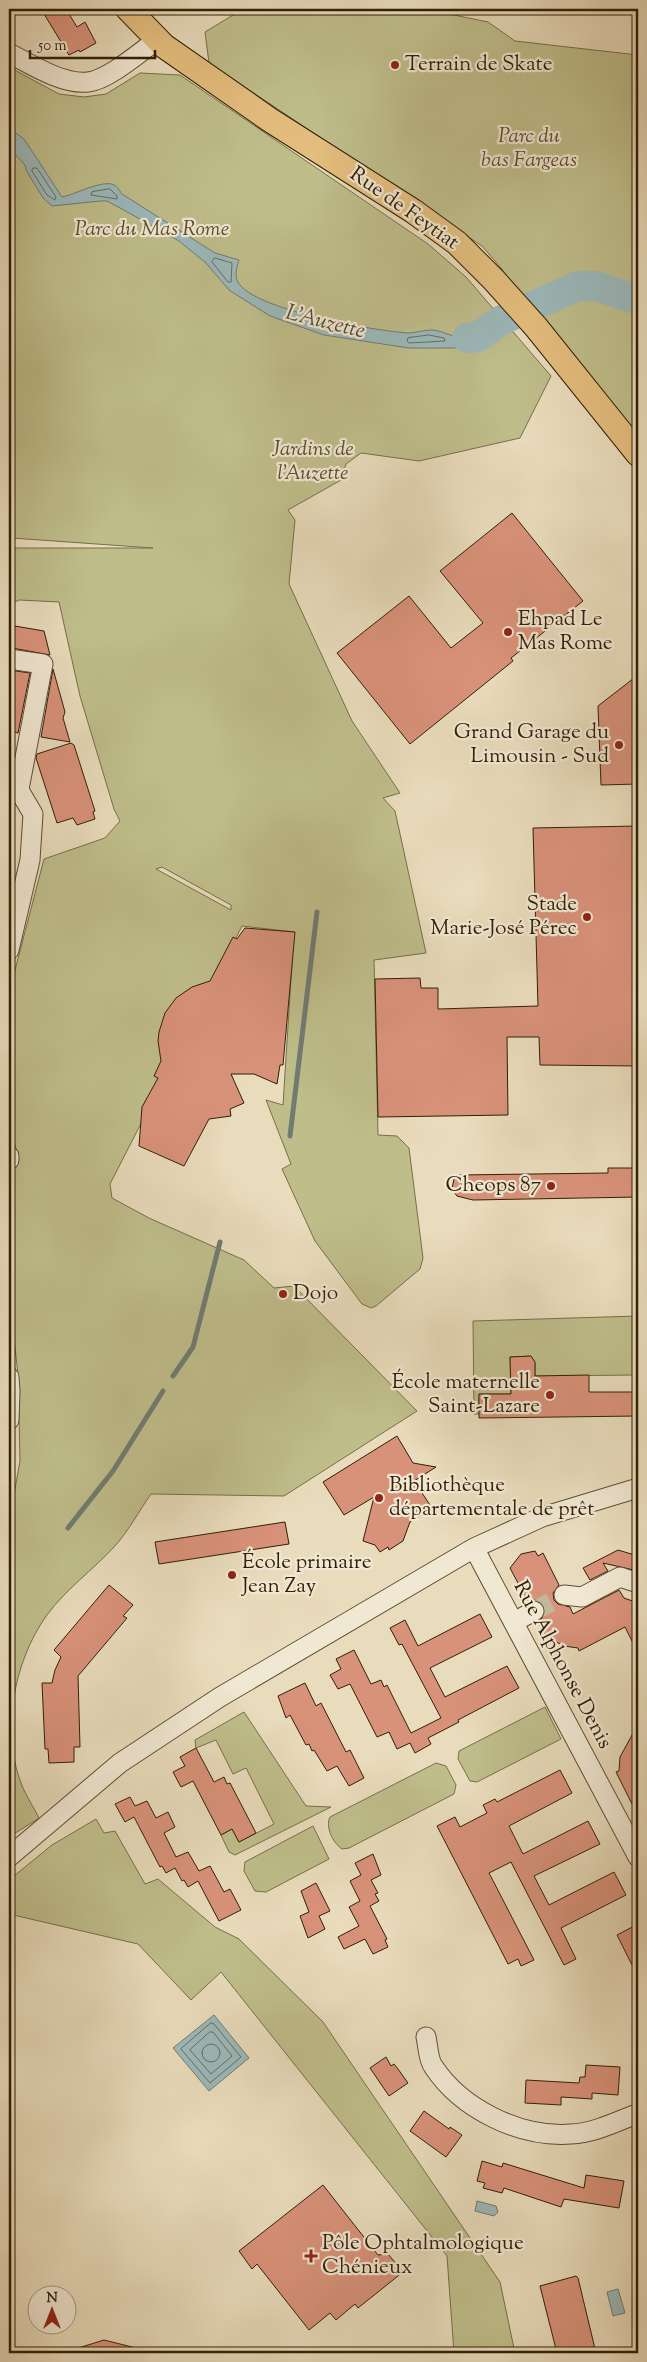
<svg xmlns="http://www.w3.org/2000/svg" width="647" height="2362" font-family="'Sorts Mill Goudy',serif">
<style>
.green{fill:#bfbe8b;stroke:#786e49;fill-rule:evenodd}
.water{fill:#9cb9bb;stroke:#717b73}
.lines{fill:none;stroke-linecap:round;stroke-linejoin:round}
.shore{stroke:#666c61;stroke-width:1}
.stream{stroke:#717b73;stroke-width:5}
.river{stroke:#9cb9bb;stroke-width:30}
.building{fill:#d9927a;stroke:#301f07}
.minor-tunnel{stroke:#c4b698;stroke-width:19;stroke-dasharray:19 9;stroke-linecap:butt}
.minor-casing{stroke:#5e4e34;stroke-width:21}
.major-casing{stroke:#301f07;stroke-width:26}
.minor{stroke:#f1e8d3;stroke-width:19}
.major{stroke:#e4be7e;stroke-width:24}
.poi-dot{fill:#8f2418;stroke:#f1e8d3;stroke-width:2}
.labels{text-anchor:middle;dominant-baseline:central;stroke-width:4.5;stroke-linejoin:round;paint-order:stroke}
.poi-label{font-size:21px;fill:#301f07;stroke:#f1e8d3;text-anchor:start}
.park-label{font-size:21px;font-style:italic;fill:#5b4f2f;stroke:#f1e8d3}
.street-label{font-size:21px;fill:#301f07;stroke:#f1e8d3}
.water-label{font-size:22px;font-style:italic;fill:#504d3d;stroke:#f1e8d3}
</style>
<rect width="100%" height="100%" fill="#e9dcbc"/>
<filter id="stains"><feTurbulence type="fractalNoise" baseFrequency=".004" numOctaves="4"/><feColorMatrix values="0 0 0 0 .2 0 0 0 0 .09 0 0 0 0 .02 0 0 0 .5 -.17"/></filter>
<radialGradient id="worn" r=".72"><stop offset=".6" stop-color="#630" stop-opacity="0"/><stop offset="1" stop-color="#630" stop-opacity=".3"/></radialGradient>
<path class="green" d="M243 9H425L488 22 515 41 638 55V441L506 286 502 269 482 246 209 63 205 32Z
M9 67 59 94 84 97 106 94 140 73 180 75 428 244 466 277 551 376 520 438 419 461 361 453 346 464 341 480 288 510 295 520 289 584 352 721 400 793 383 798 395 811 426 953 374 960 378 1135 397 1136 409 1148 423 1258 420 1269 376 1306 371 1308 362 1304 315 1241 282 1169 291 1164 266 1100 283 1105 294 932 242 926 110 1184 112 1198 149 1218 244 1260 274 1288 294 1286 417 1411 284 1496 151 1494C139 1511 128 1532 114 1547 93 1570 66 1589 47 1615 13 1662 0 1734 23 1788 28 1799 34 1808 39 1818L9 1837V1522L20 1461 18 1374 9 1296V1181L19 1160 13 1138 9 1133V993L44 859 105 838 120 821 114 809 80 696 59 602 19 600 9 605V548H153L12 538 9 515ZM162 867 231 905V910L156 869Z
M638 1316V1375L535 1376V1363L531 1356 510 1357 511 1394H479V1414H474L473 1321Z
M545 1707 561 1739 477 1782 470 1781 458 1759 459 1751Z
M244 1712 306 1806 331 1807 235 1855 229 1852 221 1835 232 1829 239 1842 274 1824 246 1768 233 1774 216 1740 196 1748 195 1740Z
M436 1763 446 1766 456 1785 454 1794 349 1848 342 1849C333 1843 325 1827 330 1817Z
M96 1819 104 1833 115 1831 145 1884 158 1879 215 1927 239 1939 323 2022 500 2282 515 2353H454L447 2256 221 1972 191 2000 138 1944 9 1914V1880L52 1845Z
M313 1826 329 1859 266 1892 255 1891 244 1871 245 1862Z"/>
<path class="water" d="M9 128 24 139 62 197C74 195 103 179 114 185 117 186 120 191 122 194L215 253 239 260C237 267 234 275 238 282 253 310 376 331 408 333 416 333 423 330 431 330 441 330 451 337 461 337 476 337 489 325 501 316L506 323 475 345 453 348H409L324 335 270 316 229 290 206 263 179 241 122 209 107 201H100L52 206 43 198 26 170 25 165 9 148Z
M581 282 612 286 638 295V308C601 287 585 285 547 304L542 299 568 285Z
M214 2015 249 2058 209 2091 173 2048Z
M477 2201 496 2206 498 2212 494 2216 475 2211Z
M618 2289 625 2313 613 2316 607 2292Z"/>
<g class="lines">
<path class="shore" d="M33 168H37L56 197 55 200 47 195 32 171Z
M110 189 117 196V199L91 195 92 192Z
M215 258 232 263 231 282H228L212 262Z
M429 335 444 338 445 341 409 343 407 341 408 338Z
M211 2023 214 2024 241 2057 210 2083 181 2049Z
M210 2032H213L232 2056 211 2074 190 2050Z
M202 2053a9 9 0 1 1 18 0a9 9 0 1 1-18 0Z"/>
<path class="stream" d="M290 1136 317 912
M173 1376 193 1347 220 1242
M68 1528 113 1471 163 1391"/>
<path class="river" d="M467 338 478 337 500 321 578 286H596L638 300"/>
</g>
<path class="building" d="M41 9H66L77 27 85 22 96 43 80 52 79 50 69 55Z
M512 513 583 601 511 658 513 661 410 744 337 653 409 596 451 648 483 623 440 571Z
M9 625 44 631 50 655 12 648V645L9 644Z
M53 669 65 712 63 718 70 742 41 737Z
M9 670 30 673 18 733 9 731Z
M638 675V784L601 785 598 706Z
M71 743 74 745 95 811 93 812 95 819 77 825 73 818 57 823 36 758 37 754Z
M638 826V1066L540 1065 539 1037H507L508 1115 378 1117 375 979 420 978 421 988H438V1009L538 1006 533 828Z
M245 928 295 932 283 1065H280L277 1084 254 1074H231L244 1103 230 1109 231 1116 209 1119 184 1166 139 1146 142 1107 158 1078 154 1076 161 1061 158 1041 159 1032 165 1013 176 998 192 987 210 981 233 937 237 939Z
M608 1168H638V1197L473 1200 457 1196 452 1189 454 1179 460 1175 608 1173Z
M531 1356 535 1362V1376L589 1375V1392H638V1416L479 1418V1394H511L510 1357Z
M397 1436 413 1463 436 1467 414 1481 432 1508 410 1522 403 1541 389 1550 388 1547 380 1552 375 1545 363 1541 374 1497 344 1515 323 1482Z
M285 1522 289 1544 159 1564 155 1542Z
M618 1550 638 1556V1571L603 1563 608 1571 590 1580 583 1568Z
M535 1551 538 1556 543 1553 559 1585 553 1593 554 1600 558 1604 570 1607 573 1614 619 1590 624 1598 638 1603V1653L625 1627 579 1651 578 1648 564 1646 551 1639 548 1641 538 1622 544 1616V1606L535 1600 528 1602 510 1568 521 1554Z
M109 1585 133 1605 123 1616 127 1618 78 1676 80 1747H74V1762L49 1763 48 1749H45L42 1683H52L55 1670 61 1657 54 1650Z
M480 1614 492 1637 430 1668 445 1697 507 1666 519 1688 458 1720 459 1722 428 1738 431 1744 415 1753 410 1743 397 1749 389 1732 377 1737 350 1684 338 1689 330 1675 341 1669 336 1659 354 1650 371 1684 381 1680 384 1687 387 1685 411 1733 441 1718 402 1644 399 1645 390 1628 405 1620 418 1646Z
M305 1683 316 1706 321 1703 346 1752 350 1750 364 1778 349 1786 337 1766 327 1771 314 1750 312 1751 309 1744 306 1745 290 1715 286 1718 278 1696Z
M638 1724V1816L616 1772 619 1771 620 1757Z
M196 1748 214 1782 224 1777 227 1784 230 1783 256 1833 239 1842 232 1829 221 1835 193 1781 181 1787 173 1772 185 1766 180 1757Z
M560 1770 572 1793 509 1826 523 1854 588 1821 600 1844 534 1876 549 1905 614 1872 626 1895 561 1928 576 1959 564 1965 511 1862 489 1873 534 1960 521 1966 518 1959 508 1964 437 1826 455 1817 460 1827 487 1813 483 1805 495 1799 497 1802Z
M130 1797 135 1806 147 1801 156 1818 168 1812 175 1827 164 1833 176 1857 188 1852 199 1871 210 1866 224 1892 230 1889 241 1910 219 1921 198 1881 188 1887 184 1880 182 1881 175 1868 166 1873 162 1866 160 1867 134 1817 125 1822 115 1804Z
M373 1854 381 1875 371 1880 378 1893 375 1894 379 1901 370 1906 387 1939 385 1940 388 1947 373 1954 365 1939 344 1949 338 1937 359 1926 349 1907 360 1901 350 1881 361 1875 355 1863Z
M316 1883 330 1911 319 1916 325 1929 308 1938 300 1916 309 1912 301 1891Z
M638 1924V1977L617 1935Z
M386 2057 391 2066 394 2064 398 2069 408 2083 389 2096 370 2068Z
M586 2065 620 2067 618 2095 592 2093V2099L561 2097V2105L525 2103 526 2080 579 2083 580 2077H585Z
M424 2111 449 2129 450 2127 462 2135 446 2157 410 2131Z
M482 2161 502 2167 503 2163 584 2188 586 2175 624 2181 619 2208 564 2199 561 2207 504 2188 502 2193 483 2188 485 2183 477 2181Z
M323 2185 378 2255 388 2254 403 2272 358 2308 355 2304 336 2320 330 2313 309 2330 257 2264 252 2269 239 2251Z
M576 2276 578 2278 596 2353H557L540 2286Z
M104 2340 136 2348 135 2353H73L72 2350Z"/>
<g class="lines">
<path class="minor-tunnel" d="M534 1611 564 1595"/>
<defs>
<path id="minor" d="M9 53C30 64 63 85 88 82 108 80 140 52 157 40
M9 659 43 664 19 789
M9 773 33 814 30 860 9 950
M9 1156V1160
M9 1377 10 1391 9 1420
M474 1548 638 1857
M564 1595 582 1597 620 1577 638 1583
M514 1622 534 1611
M9 1857 120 1763 220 1697 474 1548 542 1517 638 1488
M426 2037C428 2045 428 2059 433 2066 461 2109 520 2138 571 2134 593 2133 614 2123 634 2115L638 2116"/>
<path id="major" d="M128 9 164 46 270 120 413 211 457 243 494 280 536 327 638 454"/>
</defs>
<use href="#minor" class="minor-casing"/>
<use href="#major" class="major-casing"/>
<use href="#minor" class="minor"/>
<use href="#major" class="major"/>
</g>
<g class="poi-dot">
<circle cx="395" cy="65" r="5"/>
<circle cx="508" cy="632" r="5"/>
<circle cx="619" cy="745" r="5"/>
<circle cx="587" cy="917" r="5"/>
<circle cx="551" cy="1186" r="5"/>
<circle cx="283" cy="1294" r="5"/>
<circle cx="550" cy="1395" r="5"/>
<circle cx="379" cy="1498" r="5"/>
<circle cx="232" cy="1575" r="5"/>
<path d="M308.5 2248.5h5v5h5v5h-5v5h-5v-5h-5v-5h5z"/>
</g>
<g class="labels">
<g class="poi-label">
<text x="405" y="65">Terrain de Skate</text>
<text x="518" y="620">Ehpad Le<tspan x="518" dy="24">Mas Rome</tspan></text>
<text x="609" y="733" text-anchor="end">Grand Garage du<tspan x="609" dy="24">Limousin - Sud</tspan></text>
<text x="577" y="905" text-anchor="end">Stade<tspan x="577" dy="24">Marie-José Pérec</tspan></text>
<text x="541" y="1186" text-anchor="end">Cheops 87</text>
<text x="293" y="1294">Dojo</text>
<text x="540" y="1383" text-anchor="end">École maternelle<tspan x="540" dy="24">Saint-Lazare</tspan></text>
<text x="389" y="1486">Bibliothèque<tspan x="389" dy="24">départementale de prêt</tspan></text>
<text x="242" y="1563">École primaire<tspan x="242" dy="24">Jean Zay</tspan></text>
<text x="322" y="2244">Pôle Ophtalmologique<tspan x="322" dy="24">Chénieux</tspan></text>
</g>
<g class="park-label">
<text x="529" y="137">Parc du<tspan x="529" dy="24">bas Fargeas</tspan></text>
<text x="152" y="230">Parc du Mas Rome</text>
<text x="313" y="450">Jardins de<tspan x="313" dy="24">l'Auzette</tspan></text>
</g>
<g class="street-label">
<text transform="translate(404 209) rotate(35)">Rue de Feytiat</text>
<text transform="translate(562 1665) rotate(62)">Rue Alphonse Denis</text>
</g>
<g class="water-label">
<text transform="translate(325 323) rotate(14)">L'Auzette</text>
</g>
</g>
<rect width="647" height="2362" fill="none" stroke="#e9dcbc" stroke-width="30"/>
<rect x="10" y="10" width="627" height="2342" fill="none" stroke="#301f07" stroke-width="2.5"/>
<rect x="15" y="15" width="617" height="2332" fill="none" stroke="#301f07"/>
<g transform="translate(52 2310)"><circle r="24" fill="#f1e8d3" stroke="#a49881"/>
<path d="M0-4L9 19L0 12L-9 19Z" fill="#8f2418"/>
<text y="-8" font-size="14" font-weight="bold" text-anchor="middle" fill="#301f07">N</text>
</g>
<path d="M30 50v8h125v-8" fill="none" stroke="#301f07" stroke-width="2.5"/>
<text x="38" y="50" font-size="15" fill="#301f07" stroke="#f1e8d3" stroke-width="4" paint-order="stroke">50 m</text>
<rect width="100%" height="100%" filter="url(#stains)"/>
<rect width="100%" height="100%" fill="url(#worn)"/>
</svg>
